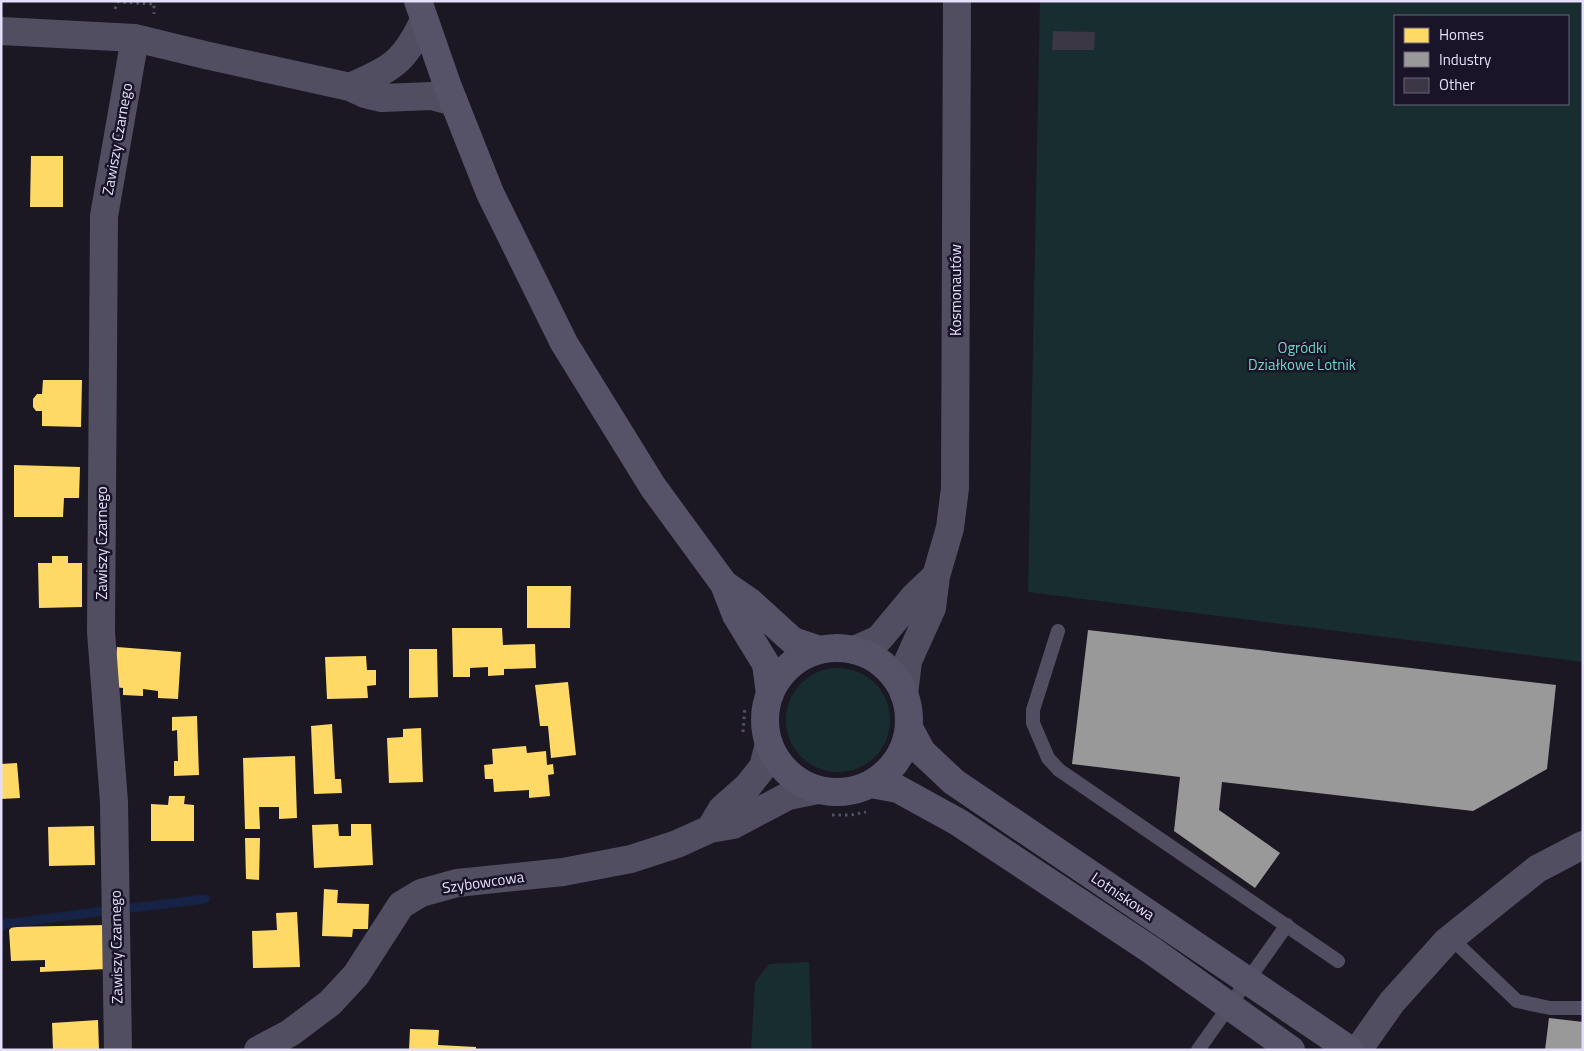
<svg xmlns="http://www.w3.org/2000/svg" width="1584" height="1051" font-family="'Titillium Web',sans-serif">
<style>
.green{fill:#182d2f;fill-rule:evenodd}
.homes{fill:#ffd966}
.industry{fill:#999}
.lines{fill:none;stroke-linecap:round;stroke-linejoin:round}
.stream{stroke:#162347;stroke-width:9}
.building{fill:#3b3745}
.path{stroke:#4d5563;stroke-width:3;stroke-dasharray:2.5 4;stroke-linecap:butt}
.service{stroke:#514e62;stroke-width:14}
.minor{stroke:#514e62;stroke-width:28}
.tertiary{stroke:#514e62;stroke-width:28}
.secondary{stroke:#565268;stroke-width:28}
.labels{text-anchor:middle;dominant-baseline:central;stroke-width:5;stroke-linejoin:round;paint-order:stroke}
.street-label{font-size:15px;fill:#e5dffb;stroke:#191428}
.park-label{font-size:15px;fill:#72d4c6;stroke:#191428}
</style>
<rect width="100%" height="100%" fill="#1b1824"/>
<path class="green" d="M1040 1H1583V662L1028 592ZM1395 16H1568V104H1395Z
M786 720a52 52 0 1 1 104 0a52 52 0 1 1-104 0Z
M809 962 812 1050H751L755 982 769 964Z"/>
<path class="homes" d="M31 156H63V207H30Z
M43 380H82L81 427 42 426V411H36L33 407V399L37 394H42Z
M14 465 80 467 79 498H64L63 517H14Z
M52 556H68V563H82V607L39 608 38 563H52Z
M527 586H571L570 628H527Z
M452 628H502L503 645 535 644 536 668 504 669V675L488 676V667L470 668V677H453Z
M117 647 181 652 178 699 158 698V691L143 689V696L123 695V688L113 687Z
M409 649H437L438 697 409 698Z
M366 656 367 670H376V685L367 686 368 698 327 699 325 657Z
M568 682 576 755 551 758 548 726H540L535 685Z
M197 716 199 775 174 776V761H178L177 730 172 731V717Z
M332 724 335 779H341L342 793 314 794 311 726Z
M421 728 423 782 389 783 387 738 403 737V729Z
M526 746 527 753 546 751 547 765 553 764 554 774 548 775 550 796 529 798V790L494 792 493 779H485L484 765 493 764 492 749Z
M295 756 297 818 279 819V807H259L260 829H245L243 758Z
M17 763 20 798 1 799V764Z
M169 796H185L184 804 194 805V841H151V804L168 805Z
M338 824 339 836H351V824H371L373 865 314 868 312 825Z
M94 826 95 865 49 866 48 827Z
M245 838H260L259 880 246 879Z
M324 889 338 890 337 903 369 904 368 929H353L352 937 322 936Z
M297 912 300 967 253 968 252 931 277 930 276 913Z
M106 925 107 969 40 972V967H45V960L11 961 9 930 12 927Z
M98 1020 99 1050H53L52 1023Z
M410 1029 439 1030 438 1045 476 1047V1050H409Z"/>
<path class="industry" d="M1088 630 1556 685 1547 769 1473 811 1222 782 1219 810 1280 853 1255 888 1174 831 1180 777 1072 764Z
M1549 1018 1583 1022V1050H1545Z"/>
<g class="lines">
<path class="stream" d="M124 909 205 899
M1 927 5 924 105 911"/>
</g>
<path class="building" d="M1053 31 1095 32 1094 50H1052Z"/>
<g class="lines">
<path class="path" d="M115 9 118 2 154 4V14
M743 732 745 706
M832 815H851L866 812"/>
<path class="service" d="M1058 631 1033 710V723L1048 758 1059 770 1338 961
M1451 938 1517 1001 1550 1008H1583
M1198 1050 1287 925"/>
<path class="minor" d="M1 31 135 38 205 55 350 87 365 94 382 98 432 96 454 102
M350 87C392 68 404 63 424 20
M854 650 879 639 914 597 936 576
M904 694 908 661 932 608 936 576 950 528 955 488 957 1
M118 1050 114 802 101 632 104 216 135 38
M1358 1050 1392 1002 1446 942 1537 869 1583 845"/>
<path class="tertiary" d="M710 829 722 809 748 786 763 767 769 744
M258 1050 290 1033 330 1003 356 975 401 905 421 893 457 883 563 872 631 859 677 844 710 829 733 825 788 796 818 790"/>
<path class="secondary" d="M418 1 448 87 490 193 564 343 653 487 724 584 736 615 766 664 770 694
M724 584 750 602 793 641 820 650
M765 720a72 72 0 1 1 144 0a72 72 0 1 1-144 0Z
M909 728 922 752 954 782 1350 1050
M871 784 898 789 958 822 1151 950 1291 1050"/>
</g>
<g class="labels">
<g class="street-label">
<text transform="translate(117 139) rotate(-80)">Zawiszy Czarnego</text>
<text transform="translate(955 290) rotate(-90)">Kosmonautów</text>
<text transform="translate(101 543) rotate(-90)">Zawiszy Czarnego</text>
<text transform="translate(483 882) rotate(-8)">Szybowcowa</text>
<text transform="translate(1123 896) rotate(34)">Lotniskowa</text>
<text transform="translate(116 947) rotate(-91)">Zawiszy Czarnego</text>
</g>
<g class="park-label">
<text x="1302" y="347">Ogródki<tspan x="1302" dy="17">Działkowe Lotnik</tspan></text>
</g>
</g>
<rect width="1584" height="1051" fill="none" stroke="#e5dffb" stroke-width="5"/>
<rect x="1394" y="15" width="175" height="90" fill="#191428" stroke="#6b657c"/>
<rect x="1404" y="28" width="25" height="15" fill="#ffd966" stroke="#6b657c"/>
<text x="1439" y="40" font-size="15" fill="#e5dffb">Homes</text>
<rect x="1404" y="52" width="25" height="15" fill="#999999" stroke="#6b657c"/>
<text x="1439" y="65" font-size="15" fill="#e5dffb">Industry</text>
<rect x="1404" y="78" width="25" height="15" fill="#3b3745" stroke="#6b657c"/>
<text x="1439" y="90" font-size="15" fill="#e5dffb">Other</text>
</svg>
